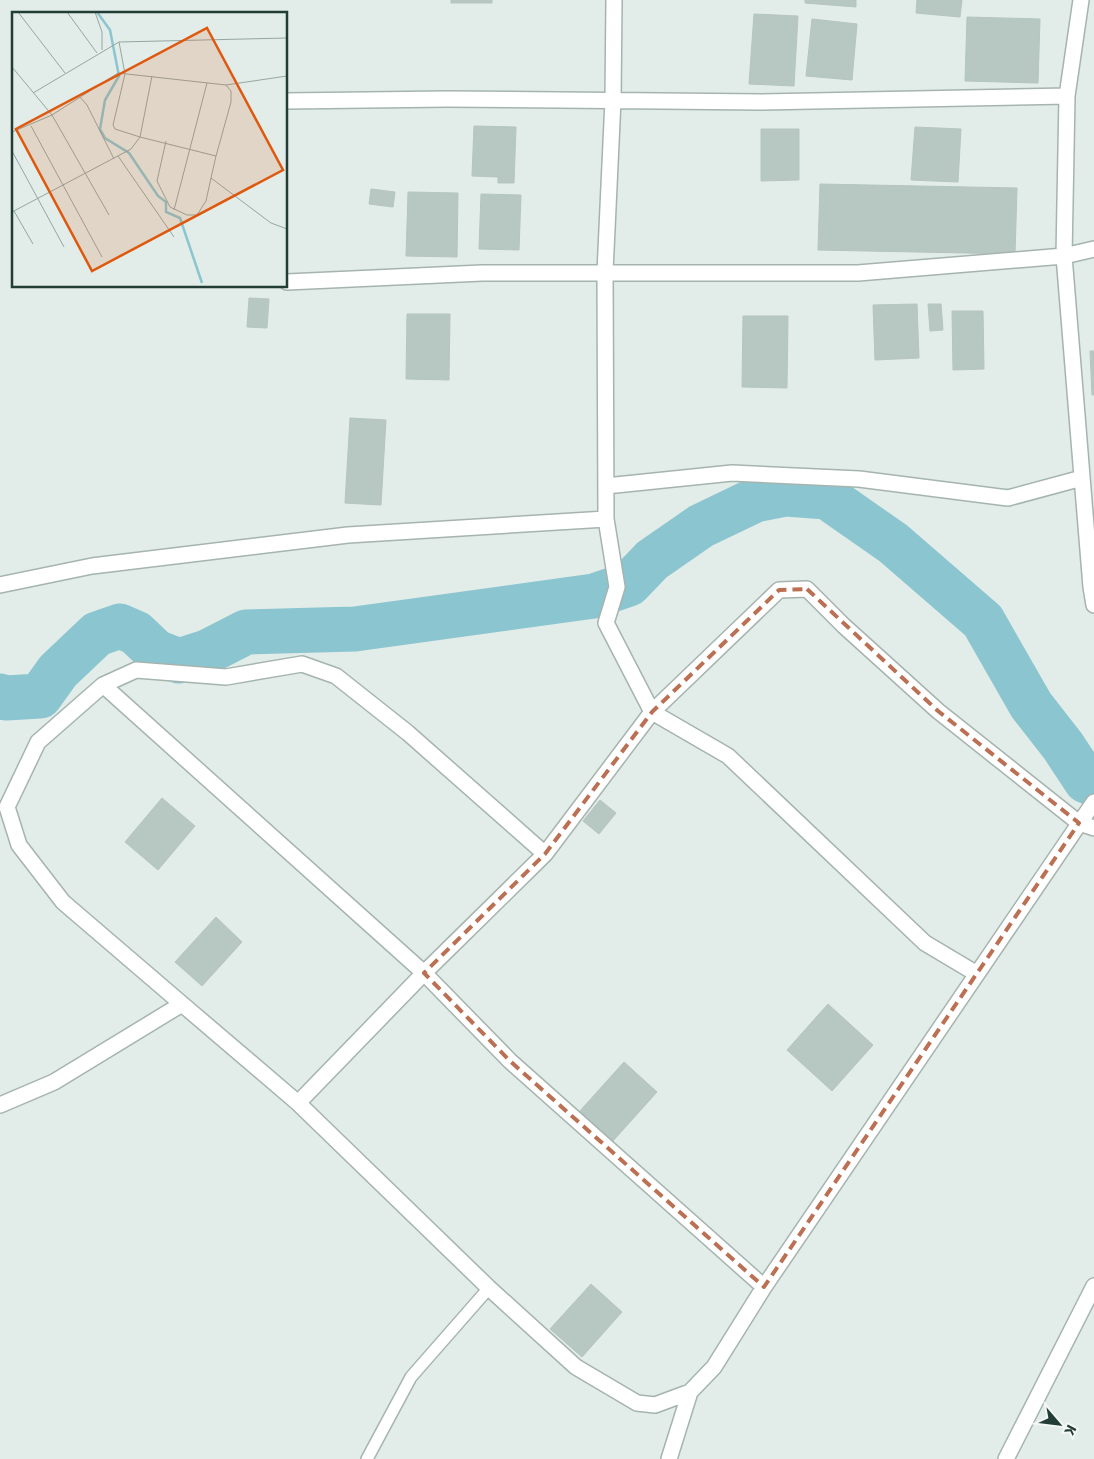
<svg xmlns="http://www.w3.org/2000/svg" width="1094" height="1459" font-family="'Fira Sans',sans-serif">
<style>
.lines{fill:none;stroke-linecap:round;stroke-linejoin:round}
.river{stroke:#8bc5d0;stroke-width:45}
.building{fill:#b7c7c1;stroke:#b5c5bf}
.service-casing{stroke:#a5b4af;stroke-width:14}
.minor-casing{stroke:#a5b4af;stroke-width:18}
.service{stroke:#fff;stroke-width:11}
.minor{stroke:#fff;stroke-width:15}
.marked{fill:none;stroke:#bc7053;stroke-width:4;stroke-dasharray:10 6;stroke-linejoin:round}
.inset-river{fill:none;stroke:#8bc5d0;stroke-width:2.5}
.inset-road{fill:none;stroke:#95a6a1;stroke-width:1}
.view{fill:#de580e;fill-opacity:0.15;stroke:#de580e;stroke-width:2.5}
.inset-edge{fill:none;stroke:#223d36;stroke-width:2.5}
</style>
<rect width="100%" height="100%" fill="#e2ece8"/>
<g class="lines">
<path class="river" d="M0 696 6 698 40 696 58 671 97 634 120 626 136 633 156 652 179 661 207 652 246 632 355 629 594 596 629 584 652 560 701 526 755 500 786 494 827 497 893 543 983 621 1031 705 1063 746 1086 781 1094 784"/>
</g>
<path class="building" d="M451 0H492V3H451Z
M805 0H856V7L805 3Z
M917 0H962L960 17 916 13Z
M754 14 798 16 794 86 749 84Z
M967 17 1040 19 1038 83 965 81Z
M812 19 857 24 852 80 806 76Z
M474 126 516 127 514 183H498V177L472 176Z
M915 127 961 129 958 182 911 180Z
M761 129H799V180L761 181Z
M820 184 1017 188 1015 254 818 250Z
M371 189 395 192 393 207 369 204Z
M408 192 458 193 457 257 406 256Z
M481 194 521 195 519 250 479 249Z
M249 298 269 299 267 328 247 327Z
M917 304 919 358 875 360 873 305Z
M928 304H941L943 330 930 331Z
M952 311H983L984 369 953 370Z
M407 314H450L449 380 406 379Z
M743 316H788L787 388 742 387Z
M1090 351H1094V395H1092Z
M350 418 386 420 381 505 345 503Z
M162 798 195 826 158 870 125 842Z
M600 800 616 813 599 834 583 821Z
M216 917 242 942 202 986 175 962Z
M828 1004 873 1045 832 1091 787 1050Z
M624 1062 657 1092 612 1142 579 1112Z
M591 1284 622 1312 582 1357 550 1329Z"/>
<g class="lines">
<defs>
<path id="service" d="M367 1459 411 1377 489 1288"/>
<path id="minor" d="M1081 0 1067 96 1064 256 1091 587 1094 605
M286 101 447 99 762 102 1067 96
M287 282 482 273H858L1064 256 1094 249
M606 486 732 473 859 479 1008 498 1082 478
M0 585 92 566 348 535 606 519
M103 685 424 973 510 1061 764 1287
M977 974 925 943 728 756 652 712 779 590 807 589 844 626 938 711 1079 823 1094 828
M182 1004 63 902 19 845 7 807 38 742 103 685 136 670 226 677 302 664 336 676 408 733 545 854
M298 1103 489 1288 576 1367 637 1403 655 1405 690 1392
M0 1105 54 1082 182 1004 298 1103 424 973 545 854 652 712 606 623 617 587 606 519 605 272 613 100 614 0
M669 1459 690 1392 714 1367 764 1287 1094 802
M1006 1459 1094 1286"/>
</defs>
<use href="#service" class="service-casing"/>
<use href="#minor" class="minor-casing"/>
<use href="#service" class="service"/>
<use href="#minor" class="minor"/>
</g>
<path class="marked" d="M807 589 938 711 1079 823 764 1287 510 1061 424 973 545 854 652 712 779 590Z"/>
<g transform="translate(12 12)">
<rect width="275" height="275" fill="#e2ece8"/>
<path class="inset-river" d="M85 0 98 18 107 64 93 88 88 117 93 126 117 141 146 184 154 190V200L168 206 190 271"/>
<path class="inset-road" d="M6 0 53 61M55 0 85 41M83 0 90 20V38M107 30 113 62 101 113 103 117 128 125 140 64M0 55 40 103 97 203M21 81 107 30 275 26M68 85 75 93 102 147M19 114 90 245M0 120 40 103 106 61 214 73 275 64M154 129 145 169 158 195 175 203H185L194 189 199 166M0 139 52 235M106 144 162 225M204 144 219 90V79L214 73M162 198 195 71M2 199 21 232M0 200 119 137 128 125 204 144 199 166 259 211 275 217"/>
<path class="view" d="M195 16 271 158 80 259 4 117Z"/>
<rect width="275" height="275" class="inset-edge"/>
</g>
<g transform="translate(1059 1424) rotate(118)" stroke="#f3f8f6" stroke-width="4" paint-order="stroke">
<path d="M0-4L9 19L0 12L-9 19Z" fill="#223d36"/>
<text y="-8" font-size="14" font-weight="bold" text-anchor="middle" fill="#223d36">K</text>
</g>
</svg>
